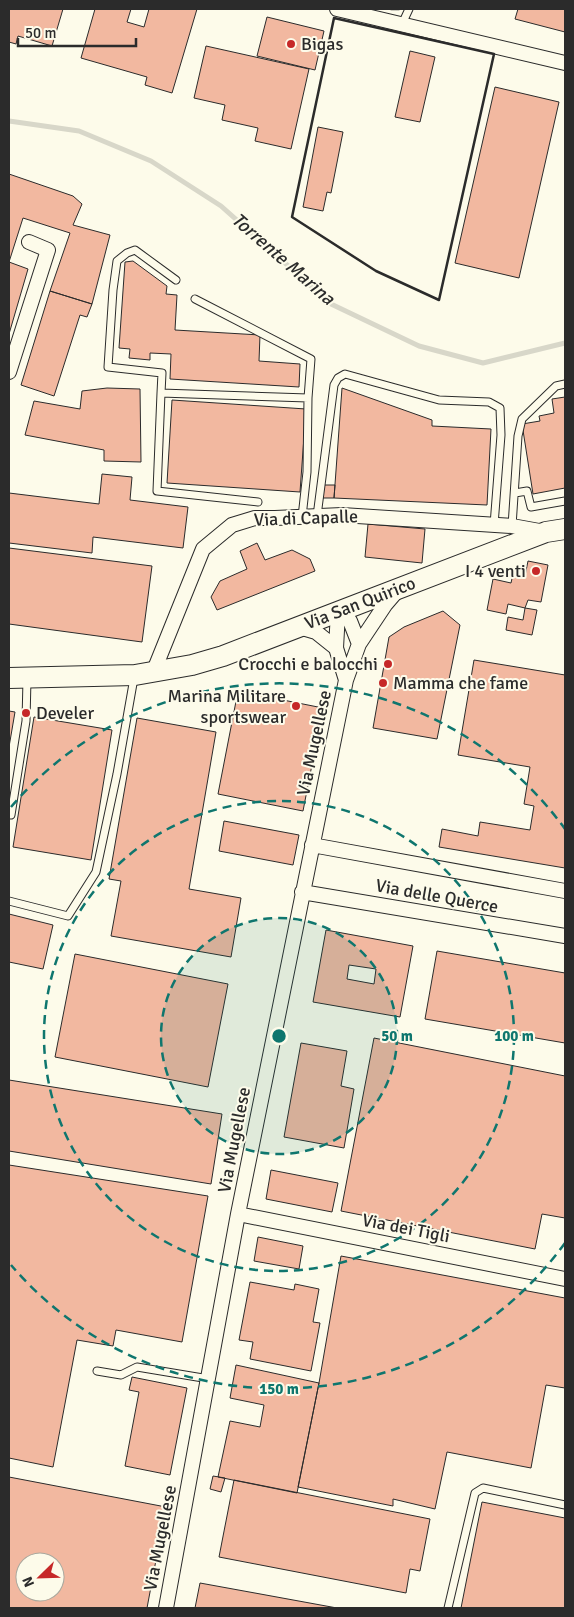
<svg xmlns="http://www.w3.org/2000/svg" width="574" height="1617" font-family="Signika,sans-serif">
<style>
.lines{fill:none;stroke-linecap:round;stroke-linejoin:round}
.stream{stroke:#d8d7c9;stroke-width:5}
.building{fill:#f2b8a0;stroke:#2b2b2b;fill-rule:evenodd}
.lane-casing{stroke:#2b2b2b;stroke-width:9}
.street-casing{stroke:#2b2b2b;stroke-width:16}
.secondary-casing{stroke:#2b2b2b;stroke-width:22}
.lane{stroke:#fdfbea;stroke-width:7}
.street{stroke:#fdfbea;stroke-width:14}
.secondary{stroke:#fdfbea;stroke-width:20}
.wall{stroke:#2b2b2b;stroke-width:2.5}
.ring{fill:none;stroke:#0f766e;stroke-width:2.5;stroke-dasharray:9 6}
.poi-dot{fill:#c62828;stroke:#fdfbea;stroke-width:2}
.labels{text-anchor:middle;dominant-baseline:central;stroke-width:4;stroke-linejoin:round;paint-order:stroke}
.poi-label{font-size:18px;fill:#2b2b2b;stroke:#fdfbea;text-anchor:start}
.street-label{font-size:18px;fill:#2b2b2b;stroke:#fdfbea}
.water-label{font-size:19px;font-style:italic;fill:#2b2b2b;stroke:#fdfbea}
.centre{fill:#0f766e;stroke:#fdfbea;stroke-width:2.5}
.ring-label{font-size:15px;text-anchor:middle;font-weight:bold;fill:#0f766e;stroke:#fdfbea;stroke-width:4;stroke-linejoin:round;paint-order:stroke}
</style>
<rect width="100%" height="100%" fill="#fdfbea"/>
<g class="lines">
<path class="stream" d="M9 121 79 131 151 161 221 206 331 304 419 346 483 363 565 343"/>
</g>
<path class="building" d="M9 9H63L52 46 18 36 16 44 9 42Z
M95 9H131L127 22 144 27 149 9H197L172 93 145 85 147 77 81 58Z
M518 9H565V32L515 19Z
M267 17 324 31 315 70 257 56Z
M206 46 309 69 291 149 255 141 258 128 222 120 225 105 194 98Z
M410 51 435 57 420 122 395 117Z
M495 87 559 102 519 278 455 263Z
M318 127 343 132 331 193 327 192 323 211 303 207Z
M9 174 73 196 82 204 73 225 110 235 92 304 50 291 70 233 23 218 9 262 28 269 9 334Z
M133 261 167 286 166 294 177 295 175 330 260 335 259 361 300 364 299 387 170 379 171 354 150 353V360L129 358 130 349 119 348 125 262Z
M50 291 92 304 87 317 80 315 54 396 21 385Z
M107 388 140 389 141 462 104 461V450L25 435 34 401 80 409 82 391Z
M342 388 432 420V426L491 429 487 505 334 498Z
M565 397V488L533 494 522 424 540 421 539 416 554 413 552 399Z
M172 400 306 409 300 492 167 483Z
M102 474 132 477 130 500 188 507 183 548 93 537 92 553 9 543V493L99 504Z
M323 485H335L334 498H322Z
M368 524 425 529 422 563 365 557Z
M257 543 265 560 292 550 310 559 315 571 217 610 211 597 220 581 247 569 240 551Z
M9 548 152 566 142 642 9 624Z
M528 561 548 565 541 602 528 600 525 608 508 604 506 614 487 610 493 579 511 583 513 574 525 576Z
M525 608 537 610 532 635 506 630 508 617 523 620Z
M443 611 460 625 437 739 373 728 389 637 404 627Z
M474 660 565 675V868L439 847 442 829 478 836 480 822 530 830 534 806 524 804 530 767 458 755Z
M238 691 323 708 303 811 218 794Z
M9 711 15 712 9 747Z
M34 717 112 730 91 860 13 847Z
M137 718 216 732 189 889 241 898 231 957 111 936 121 881 109 879Z
M224 821 299 835 293 865 219 851Z
M9 914 53 925 43 969 9 962Z
M326 930 413 946 400 1017 313 1002ZM349 965 376 969 374 984 347 979Z
M437 951 565 973V1043L425 1019Z
M75 954 228 984 208 1087 55 1057Z
M374 1038 565 1076V1218L542 1214 535 1249 341 1211Z
M301 1043 347 1051 341 1086 354 1089 344 1148 284 1137Z
M9 1080 222 1114 211 1184 9 1151Z
M9 1165 208 1196 182 1342 116 1330 113 1346 77 1340 53 1467 9 1458Z
M271 1170 338 1183 332 1212 266 1199Z
M258 1237 303 1246 299 1269 254 1261Z
M341 1256 565 1298V1388L546 1385 531 1468 447 1452 435 1509 393 1499V1506L298 1487 319 1383Z
M250 1282 294 1290 295 1284 319 1289 313 1322 320 1323 311 1371 250 1359 253 1342 239 1340Z
M236 1365 319 1383 297 1493 218 1477 230 1421 260 1427 264 1405 230 1398Z
M132 1377 187 1388 170 1475 125 1466 139 1392 129 1390Z
M213 1476 225 1478 221 1492 210 1489Z
M9 1477 166 1507 147 1608H9ZM25 1562H55V1592H25Z
M234 1480 430 1519 420 1571 410 1569 406 1593 219 1557Z
M482 1502 565 1518V1608H461Z
M200 1583 337 1608H195Z"/>
<g class="lines">
<defs>
<path id="lane" d="M402 24 409 9
M176 280 135 250 127 253 117 261 113 290 108 367 162 373 161 393 308 398 307 472 302 517
M195 299 311 359 308 398
M161 393 157 491 258 502
M515 493 527 491 531 507 565 501
M317 516 334 385 338 378 345 374 439 400 489 402 500 408 501 435 494 525
M512 526 518 436 522 419 556 386 565 384
M11 815 26 721 27 679
M9 901 68 916 96 872 117 774 134 678
M97 1371 121 1375 137 1367 209 1379
M448 1608 475 1493 483 1488 565 1505"/>
<path id="street" d="M337 9 565 63
M9 372 48 250 29 242
M338 612 350 621 359 644
M299 627 316 632 336 648 346 680
M336 648 338 612
M153 673 203 549 232 525 255 518H275L342 515 512 526 545 532
M312 845 565 891
M302 892 565 936
M238 1214 565 1279
M166 1608 238 1214 346 680 359 644 385 605 397 591"/>
<path id="secondary" d="M9 678 135 675 192 665 223 656 546 532 565 529"/>
</defs>
<use href="#lane" class="lane-casing"/>
<use href="#street" class="street-casing"/>
<use href="#secondary" class="secondary-casing"/>
<use href="#lane" class="lane"/>
<use href="#street" class="street"/>
<use href="#secondary" class="secondary"/>
<path class="wall" d="M391 9H399
M334 18 494 54 439 300 376 271 292 217Z"/>
</g>
<circle cx="279" cy="1036" r="118" fill="#0f766e" fill-opacity=".12"/>
<g class="ring">
<circle cx="279" cy="1036" r="118"/>
<circle cx="279" cy="1036" r="235"/>
<path d="M565 1243A353 353 0 0 1 11 1265M11 807A353 353 0 0 1 565 829"/>
</g>
<g class="poi-dot">
<circle cx="291" cy="44" r="5"/>
<circle cx="536" cy="571" r="5"/>
<circle cx="388" cy="664" r="5"/>
<circle cx="383" cy="683" r="5"/>
<circle cx="296" cy="706" r="5"/>
<circle cx="26" cy="713" r="5"/>
</g>
<g class="labels">
<g class="poi-label">
<text x="301" y="44">Bigas</text>
<text x="526" y="571" text-anchor="end">I 4 venti</text>
<text x="378" y="664" text-anchor="end">Crocchi e balocchi</text>
<text x="393" y="683">Mamma che fame</text>
<text x="286" y="696" text-anchor="end">Marina Militare<tspan x="286" dy="21">sportswear</tspan></text>
<text x="36" y="713">Develer</text>
</g>
<g class="street-label">
<text transform="translate(306 518) rotate(-2)">Via di Capalle</text>
<text transform="translate(360 603) rotate(-21)">Via San Quirico</text>
<text transform="translate(314 743) rotate(-78)">Via Mugellese</text>
<text transform="translate(437 896) rotate(10)">Via delle Querce</text>
<text transform="translate(234 1140) rotate(-79)">Via Mugellese</text>
<text transform="translate(406 1228) rotate(11)">Via dei Tigli</text>
<text transform="translate(160 1538) rotate(-79)">Via Mugellese</text>
</g>
<g class="water-label">
<text transform="translate(283 259) rotate(41)">Torrente Marina</text>
</g>
</g>
<circle cx="279" cy="1036" r="8" class="centre"/>
<g class="ring-label">
<text x="397" y="1041">50 m</text>
<text x="514" y="1041">100 m</text>
<text x="279" y="1394">150 m</text>
</g>
<rect width="574" height="1617" fill="none" stroke="#2b2b2b" stroke-width="20"/>
<g transform="translate(40 1577) rotate(247)"><circle r="24" fill="#fdfbea" stroke="#a9a89e"/>
<path d="M0-4L9 19L0 12L-9 19Z" fill="#c62828"/>
<text y="-8" font-size="14" font-weight="bold" text-anchor="middle" fill="#2b2b2b">N</text>
</g>
<path d="M18 38v8h118v-8" fill="none" stroke="#2b2b2b" stroke-width="2.5"/>
<text x="25" y="38" font-size="15" fill="#2b2b2b" stroke="#fdfbea" stroke-width="4" paint-order="stroke">50 m</text>
</svg>
